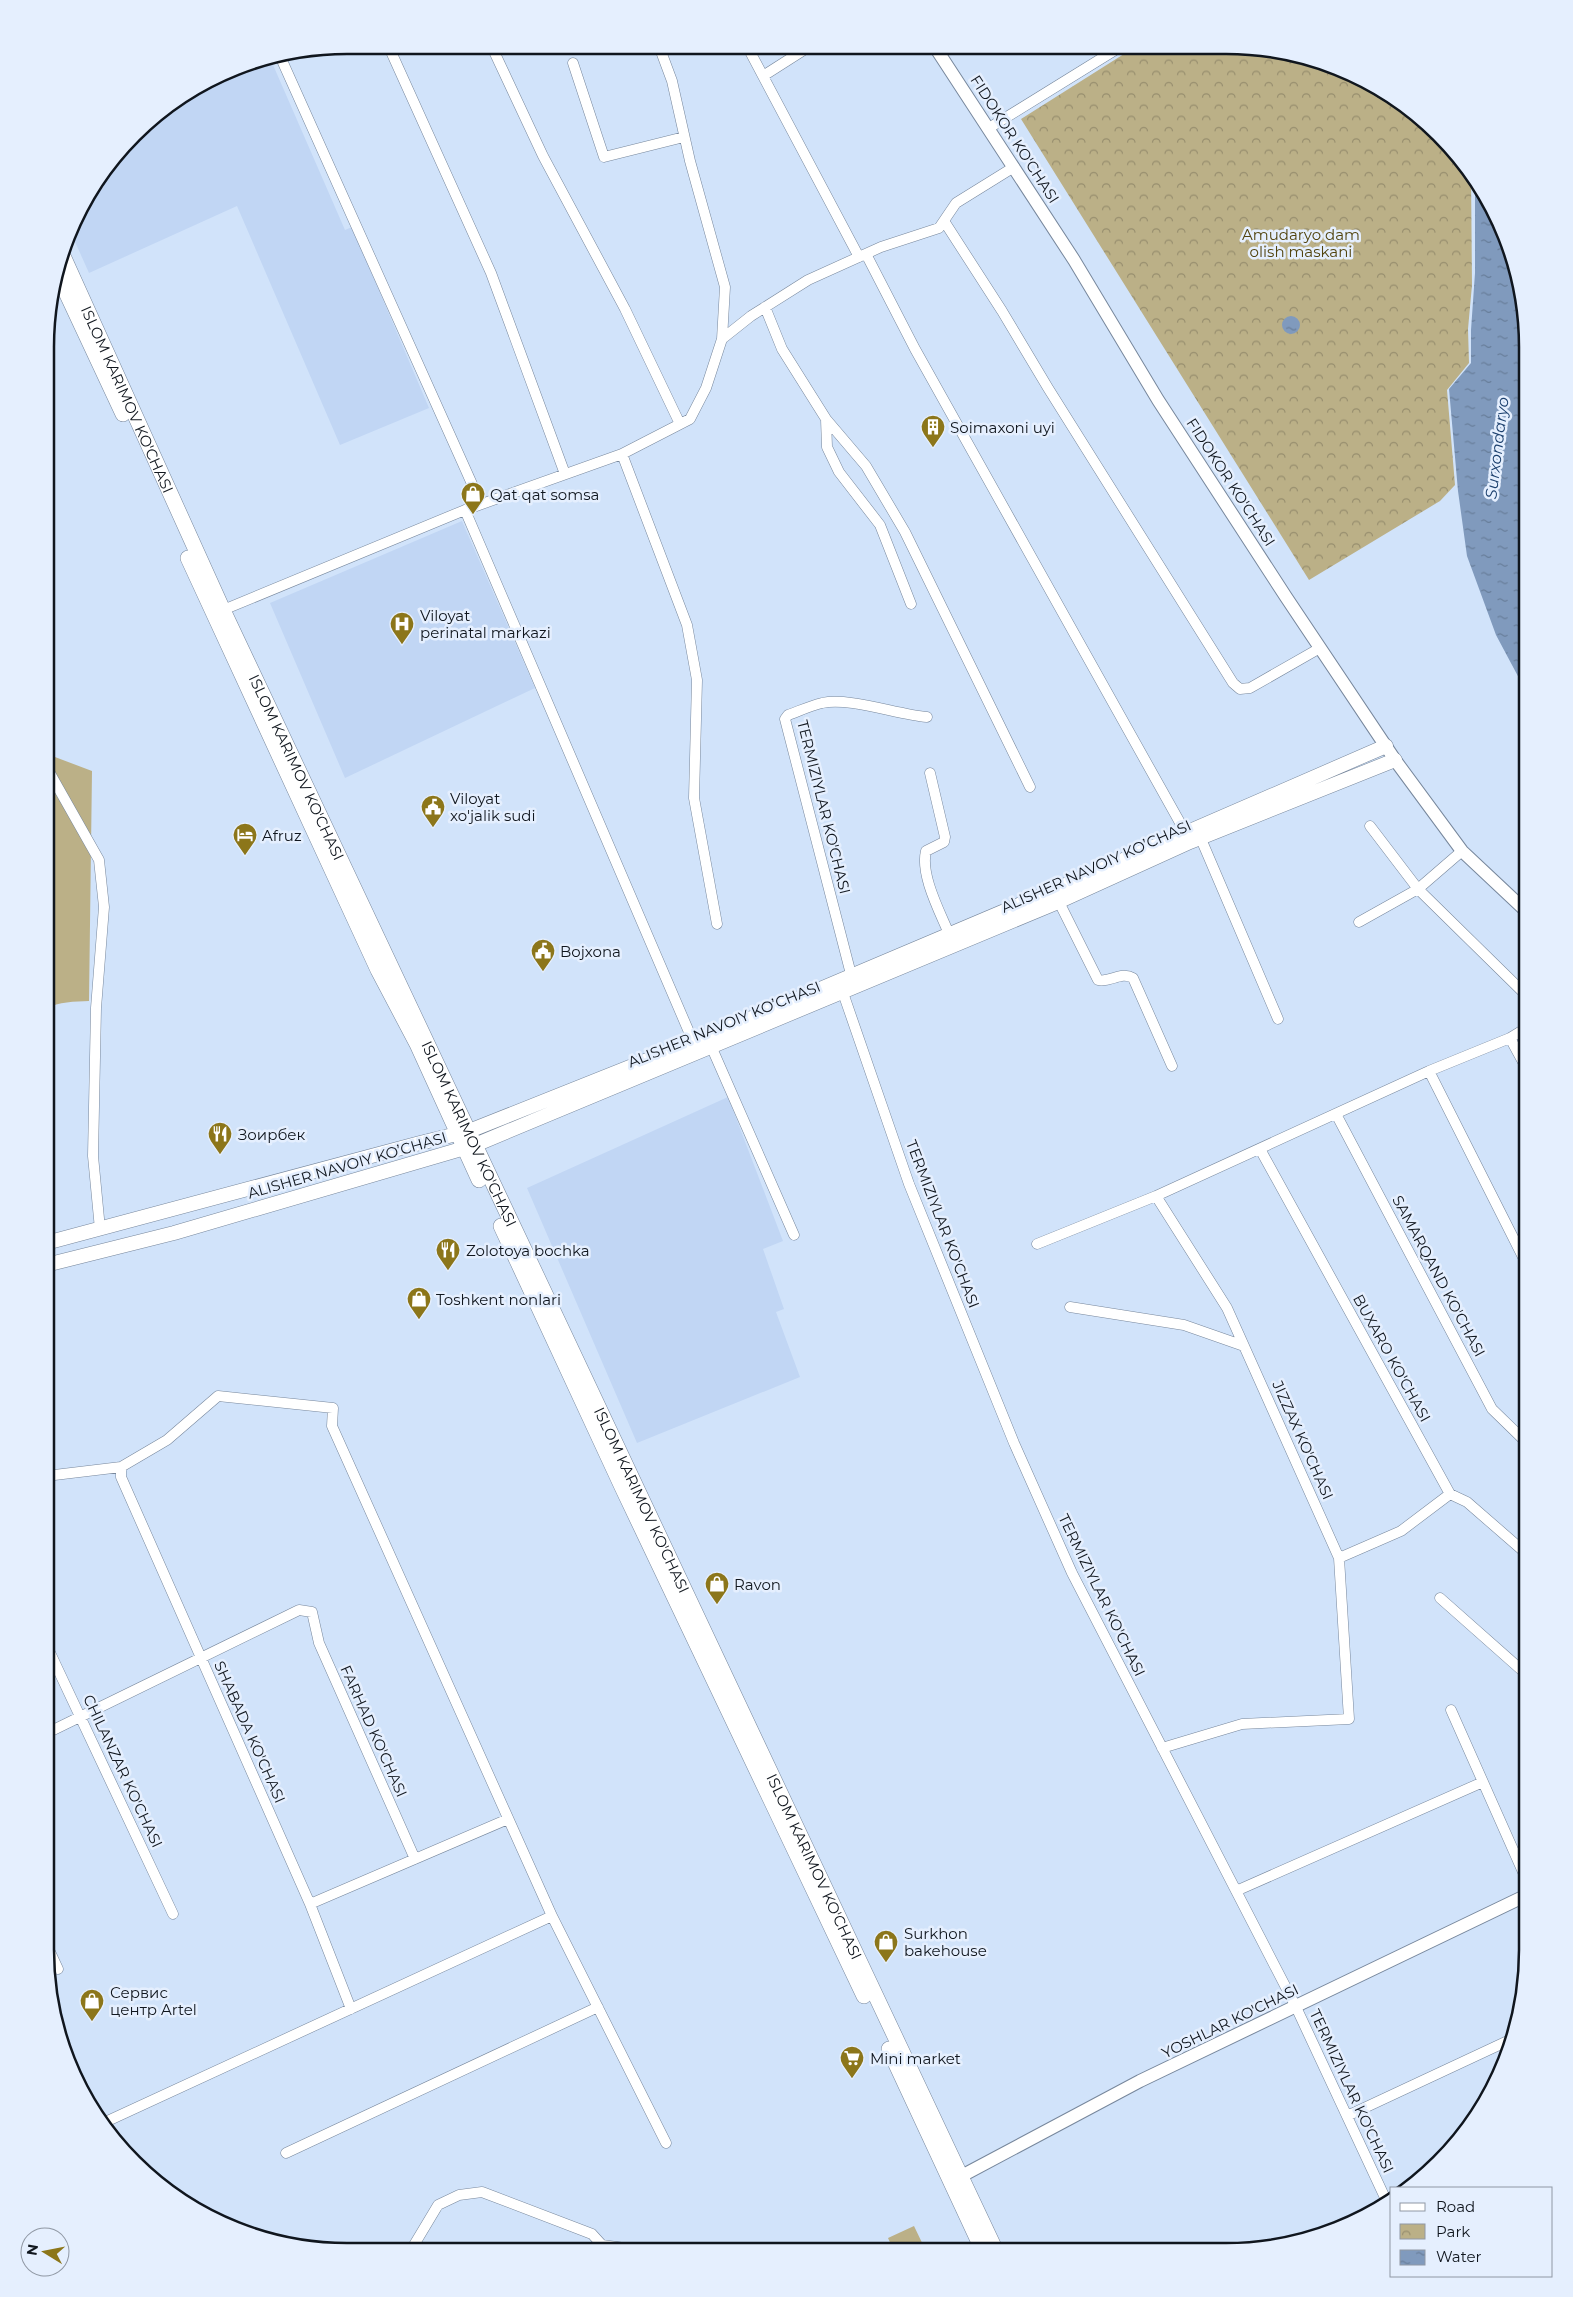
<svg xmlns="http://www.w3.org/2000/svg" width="1573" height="2297" font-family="Montserrat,sans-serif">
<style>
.built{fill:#c1d6f4}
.park{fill:url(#park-crowns)}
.pitch{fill:#bbb087}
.water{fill:url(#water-ripples)}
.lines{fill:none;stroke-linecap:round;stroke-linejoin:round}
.minor-casing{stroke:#77879c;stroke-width:11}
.tertiary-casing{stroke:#77879c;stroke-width:14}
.secondary-casing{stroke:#77879c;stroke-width:15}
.primary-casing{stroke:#77879c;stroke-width:16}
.minor{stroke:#fff;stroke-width:10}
.tertiary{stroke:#fff;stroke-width:12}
.secondary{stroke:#fff;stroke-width:14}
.primary{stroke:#fff;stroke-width:15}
.labels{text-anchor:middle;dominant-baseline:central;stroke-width:5;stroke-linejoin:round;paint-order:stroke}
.street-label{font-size:15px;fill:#10161e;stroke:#e5effe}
.park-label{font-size:15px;fill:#52440e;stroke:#e5effe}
.poi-label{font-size:15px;fill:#10161e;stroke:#e5effe;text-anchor:start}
.water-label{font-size:16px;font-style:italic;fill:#1c406e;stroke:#e5effe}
.rim{fill:none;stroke:#10161e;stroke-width:2.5}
</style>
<defs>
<pattern id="park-crowns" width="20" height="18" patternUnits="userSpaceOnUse" patternTransform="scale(1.25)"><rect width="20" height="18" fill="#bbb087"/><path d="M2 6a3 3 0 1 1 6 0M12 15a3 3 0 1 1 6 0" fill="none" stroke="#978e6e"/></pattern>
<pattern id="water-ripples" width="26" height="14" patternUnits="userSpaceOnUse" patternTransform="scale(1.25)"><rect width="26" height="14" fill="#809abd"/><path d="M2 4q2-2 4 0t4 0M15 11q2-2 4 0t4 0" fill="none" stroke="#677d99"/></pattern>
</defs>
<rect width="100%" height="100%" fill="#d1e3fa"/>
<path class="built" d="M270 58 345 230 352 227 429 408 340 445 237 206 89 273 72 235 85 196 148 120 250 61Z
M462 521 535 688 345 778 270 603Z
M728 1097 783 1241 763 1249 784 1309 776 1312 800 1377 637 1443 527 1188Z"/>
<path class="park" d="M1135 47 1266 48 1342 68 1410 107 1453 148 1471 174 1472 285 1468 329 1469 363 1447 390 1455 485 1440 501 1309 580 1021 119Z"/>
<path class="pitch" d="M47 754 92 771 89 1001C75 1002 58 1001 47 1009Z
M914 2226 926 2251H894L888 2238Z"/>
<path class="water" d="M1475 180 1497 214 1522 288 1528 347V695L1496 635 1467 556 1458 491 1449 389 1471 363V330L1475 273Z
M1282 325a9 9 0 1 1 18 0a9 9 0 1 1-18 0Z"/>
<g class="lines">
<defs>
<path id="minor" d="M388 45 491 273 565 474
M491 45 543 156 625 309 680 424
M659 46 672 81 690 161 725 287 722 339
M747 46 859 257
M280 56 481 504
M573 63 604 157 684 137
M763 76 810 46
M989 128 1120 47
M944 221 1002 311 1048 388 1233 683 1240 689 1250 688 1320 648
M866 254 915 349 1188 837
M765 307 782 349 826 419 866 466 905 532 1030 787
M826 419 827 447 839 472 880 525 911 604
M622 454 687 625 697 680 694 798 717 924
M465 510 695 1046
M223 610 465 510 622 454 690 419 706 388 722 339 751 316 808 280 881 247 939 228 956 203 1014 167
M47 768 99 860 104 907 96 1008 93 1156 100 1229
M930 773 945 837 944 842 926 851C920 875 940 912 949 934
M1198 832 1278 1019
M1462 851 1418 889 1528 997
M1056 896 1098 980C1110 983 1121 971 1133 978L1172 1066
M1359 922 1418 889 1370 826
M853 982 785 719 788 715C799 711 810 706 822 703 849 697 896 714 927 717
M841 987 909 1184 1014 1443 1072 1573 1296 2007 1387 2202
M1510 1038 1528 1027
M711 1046 794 1235
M1429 1071 1528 1267
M1336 1114 1492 1409 1528 1444
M1260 1149 1450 1494 1467 1502 1528 1555
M1156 1196 1227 1308 1339 1558 1349 1719 1242 1724 1162 1748
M1037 1244 1156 1196 1429 1071 1510 1038 1528 1071
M1070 1307 1184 1325 1244 1346
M121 1467V1477L310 1904 351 2009
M46 1476 121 1467 167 1440 218 1396 333 1408 332 1426 552 1916 666 2143
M1339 1558 1401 1531 1450 1494
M1440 1598 1527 1675
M45 1642 173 1914
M1451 1710 1527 1881
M45 1734 299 1610 312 1612 319 1643 415 1859
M1236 1891 1483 1782
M310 1904 508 1819
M45 1941 58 1969
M1347 2116 1514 2038
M101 2124 552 1916
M286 2153 598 2007
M411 2250 438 2205 459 2195 482 2192 592 2234 602 2245 640 2250"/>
<path id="tertiary" d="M935 47 1074 260 1158 400 1286 597 1395 760 1462 851 1528 913
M954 2180 1140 2081 1527 1895"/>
<path id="secondary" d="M46 1243 420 1143 469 1131 735 1025 1054 890 1386 746
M46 1265 174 1233 475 1145 1058 902 1190 842 1395 760"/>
<g id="primary">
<path id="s1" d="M64 258 223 610 996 2251"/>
<path d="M58 275 123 414"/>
<path d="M188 558 378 970 417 1044 479 1180"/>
<path d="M501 1226 622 1487 864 1996"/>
<path d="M889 2049 983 2251"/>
</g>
</defs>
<use href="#minor" class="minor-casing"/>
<use href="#tertiary" class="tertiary-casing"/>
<use href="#secondary" class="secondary-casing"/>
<use href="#primary" class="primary-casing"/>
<use href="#minor" class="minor"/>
<use href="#tertiary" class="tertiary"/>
<use href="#secondary" class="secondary"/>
<use href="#primary" class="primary"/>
</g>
<defs>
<symbol id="building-pin" viewBox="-11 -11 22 30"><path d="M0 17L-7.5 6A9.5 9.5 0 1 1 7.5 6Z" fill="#8c761a" stroke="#e5effe"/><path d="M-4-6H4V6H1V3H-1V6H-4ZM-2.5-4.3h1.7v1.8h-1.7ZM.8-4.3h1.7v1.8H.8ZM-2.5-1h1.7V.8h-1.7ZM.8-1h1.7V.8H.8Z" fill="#fff"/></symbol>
<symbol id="shop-pin" viewBox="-11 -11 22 30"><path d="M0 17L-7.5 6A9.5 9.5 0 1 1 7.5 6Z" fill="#8c761a" stroke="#e5effe"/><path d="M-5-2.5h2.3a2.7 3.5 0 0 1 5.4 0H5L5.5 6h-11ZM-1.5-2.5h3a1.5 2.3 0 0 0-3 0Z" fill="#fff"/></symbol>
<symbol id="hospital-pin" viewBox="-11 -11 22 30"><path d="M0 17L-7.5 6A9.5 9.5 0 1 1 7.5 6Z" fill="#8c761a" stroke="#e5effe"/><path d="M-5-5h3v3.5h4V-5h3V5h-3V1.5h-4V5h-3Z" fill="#fff"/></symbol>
<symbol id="civic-pin" viewBox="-11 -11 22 30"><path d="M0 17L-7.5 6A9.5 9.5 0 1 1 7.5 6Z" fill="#8c761a" stroke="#e5effe"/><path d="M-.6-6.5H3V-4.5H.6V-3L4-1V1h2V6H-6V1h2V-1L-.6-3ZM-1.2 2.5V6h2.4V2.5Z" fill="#fff"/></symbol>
<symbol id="hotel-pin" viewBox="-11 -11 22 30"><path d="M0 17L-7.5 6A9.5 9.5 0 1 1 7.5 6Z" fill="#8c761a" stroke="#e5effe"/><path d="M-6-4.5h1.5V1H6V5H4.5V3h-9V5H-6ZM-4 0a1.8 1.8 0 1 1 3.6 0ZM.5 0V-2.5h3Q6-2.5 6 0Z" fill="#fff"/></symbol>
<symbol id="restaurant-pin" viewBox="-11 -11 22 30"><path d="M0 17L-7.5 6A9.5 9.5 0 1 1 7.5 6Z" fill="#8c761a" stroke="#e5effe"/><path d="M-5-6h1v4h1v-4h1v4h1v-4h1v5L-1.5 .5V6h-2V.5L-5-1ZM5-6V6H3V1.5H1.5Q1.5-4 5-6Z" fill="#fff"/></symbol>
<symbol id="supermarket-pin" viewBox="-11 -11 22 30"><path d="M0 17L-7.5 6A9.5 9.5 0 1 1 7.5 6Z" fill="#8c761a" stroke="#e5effe"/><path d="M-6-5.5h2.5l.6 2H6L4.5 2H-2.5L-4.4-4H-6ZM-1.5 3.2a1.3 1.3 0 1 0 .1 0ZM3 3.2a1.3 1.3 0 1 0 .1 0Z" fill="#fff"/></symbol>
</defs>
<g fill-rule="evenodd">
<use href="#building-pin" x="919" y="413" width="28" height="38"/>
<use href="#shop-pin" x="459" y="480" width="28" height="38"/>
<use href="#hospital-pin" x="388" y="610" width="28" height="38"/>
<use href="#civic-pin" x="419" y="793" width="28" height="38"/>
<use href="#hotel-pin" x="231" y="821" width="28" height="38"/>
<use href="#civic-pin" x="529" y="937" width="28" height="38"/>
<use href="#restaurant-pin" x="206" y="1120" width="28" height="38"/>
<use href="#restaurant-pin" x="434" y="1236" width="28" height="38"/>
<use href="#shop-pin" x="405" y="1285" width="28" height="38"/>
<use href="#shop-pin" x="703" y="1570" width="28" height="38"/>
<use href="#shop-pin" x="872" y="1928" width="28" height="38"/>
<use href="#shop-pin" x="78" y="1987" width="28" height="38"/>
<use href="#supermarket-pin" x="838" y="2044" width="28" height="38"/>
</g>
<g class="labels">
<g class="street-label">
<text transform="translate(1015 139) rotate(57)">FIDOKOR KO'CHASI</text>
<text stroke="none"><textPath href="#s1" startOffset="155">ISLOM KARIMOV KO'CHASI</textPath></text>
<text transform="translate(1231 482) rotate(57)">FIDOKOR KO'CHASI</text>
<text stroke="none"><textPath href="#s1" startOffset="560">ISLOM KARIMOV KO'CHASI</textPath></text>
<text transform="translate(824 807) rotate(76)">TERMIZIYLAR KO'CHASI</text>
<text transform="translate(1096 866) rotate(-24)">ALISHER NAVOIY KO’CHASI</text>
<text transform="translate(724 1024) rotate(-22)">ALISHER NAVOIY KO’CHASI</text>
<text stroke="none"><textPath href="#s1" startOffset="965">ISLOM KARIMOV KO'CHASI</textPath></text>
<text transform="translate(347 1165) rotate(-16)">ALISHER NAVOIY KO’CHASI</text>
<text transform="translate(943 1224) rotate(69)">TERMIZIYLAR KO'CHASI</text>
<text transform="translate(1439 1276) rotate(62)">SAMARQAND KO'CHASI</text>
<text transform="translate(1392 1358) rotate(61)">BUXARO KO'CHASI</text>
<text transform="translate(1303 1440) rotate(66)">JIZZAX KO'CHASI</text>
<text stroke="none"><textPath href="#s1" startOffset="1370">ISLOM KARIMOV KO'CHASI</textPath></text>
<text transform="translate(1102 1595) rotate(64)">TERMIZIYLAR KO'CHASI</text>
<text transform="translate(374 1731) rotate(66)">FARHAD KO'CHASI</text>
<text transform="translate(250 1732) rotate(66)">SHABADA KO'CHASI</text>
<text transform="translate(123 1771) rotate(65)">CHILANZAR KO'CHASI</text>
<text stroke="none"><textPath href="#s1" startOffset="1775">ISLOM KARIMOV KO'CHASI</textPath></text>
<text transform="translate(1230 2021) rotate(-26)">YOSHLAR KO'CHASI</text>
<text transform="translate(1352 2091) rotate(65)">TERMIZIYLAR KO'CHASI</text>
</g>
<g class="park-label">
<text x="1301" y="234">Amudaryo dam<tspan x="1301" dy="17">olish maskani</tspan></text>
</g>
<g class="poi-label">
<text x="950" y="427">Soimaxoni uyi</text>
<text x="490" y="494">Qat qat somsa</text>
<text x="420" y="615">Viloyat<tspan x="420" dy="17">perinatal markazi</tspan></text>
<text x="450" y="798">Viloyat<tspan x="450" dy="17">xo'jalik sudi</tspan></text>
<text x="262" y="835">Afruz</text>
<text x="560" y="951">Bojxona</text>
<text x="238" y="1134">Зоирбек</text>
<text x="466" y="1250">Zolotoya bochka</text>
<text x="436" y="1299">Toshkent nonlari</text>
<text x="734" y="1584">Ravon</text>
<text x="904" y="1933">Surkhon<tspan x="904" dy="17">bakehouse</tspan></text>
<text x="110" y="1992">Сервис<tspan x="110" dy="17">центр Artel</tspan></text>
<text x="870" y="2058">Mini market</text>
</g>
<g class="water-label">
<text transform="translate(1497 448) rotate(-83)">Surxondaryo</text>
</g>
</g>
<path d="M0 0H1573V2297H0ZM347 54H1226A293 293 0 0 1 1519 347V1950A293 293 0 0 1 1226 2243H347A293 293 0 0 1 54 1950V347A293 293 0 0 1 347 54Z" fill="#e5effe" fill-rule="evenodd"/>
<path class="rim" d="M347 54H1226A293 293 0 0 1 1519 347V1950A293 293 0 0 1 1226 2243H347A293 293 0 0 1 54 1950V347A293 293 0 0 1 347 54Z"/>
<rect x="1390" y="2187" width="162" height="90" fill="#e5effe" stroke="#9098a4"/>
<rect x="1400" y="2203" width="25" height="8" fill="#ffffff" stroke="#9098a4"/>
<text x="1436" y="2212" font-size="15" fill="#10161e">Road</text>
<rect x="1400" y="2224" width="25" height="15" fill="url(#park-crowns)" stroke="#9098a4"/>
<text x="1436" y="2237" font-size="15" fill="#10161e">Park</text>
<rect x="1400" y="2250" width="25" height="15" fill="url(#water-ripples)" stroke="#9098a4"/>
<text x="1436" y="2262" font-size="15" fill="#10161e">Water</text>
<g transform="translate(45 2252) rotate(280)"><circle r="24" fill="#e5effe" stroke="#9098a4"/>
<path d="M0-4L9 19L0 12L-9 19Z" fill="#8c761a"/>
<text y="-8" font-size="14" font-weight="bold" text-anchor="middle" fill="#10161e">N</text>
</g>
</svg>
